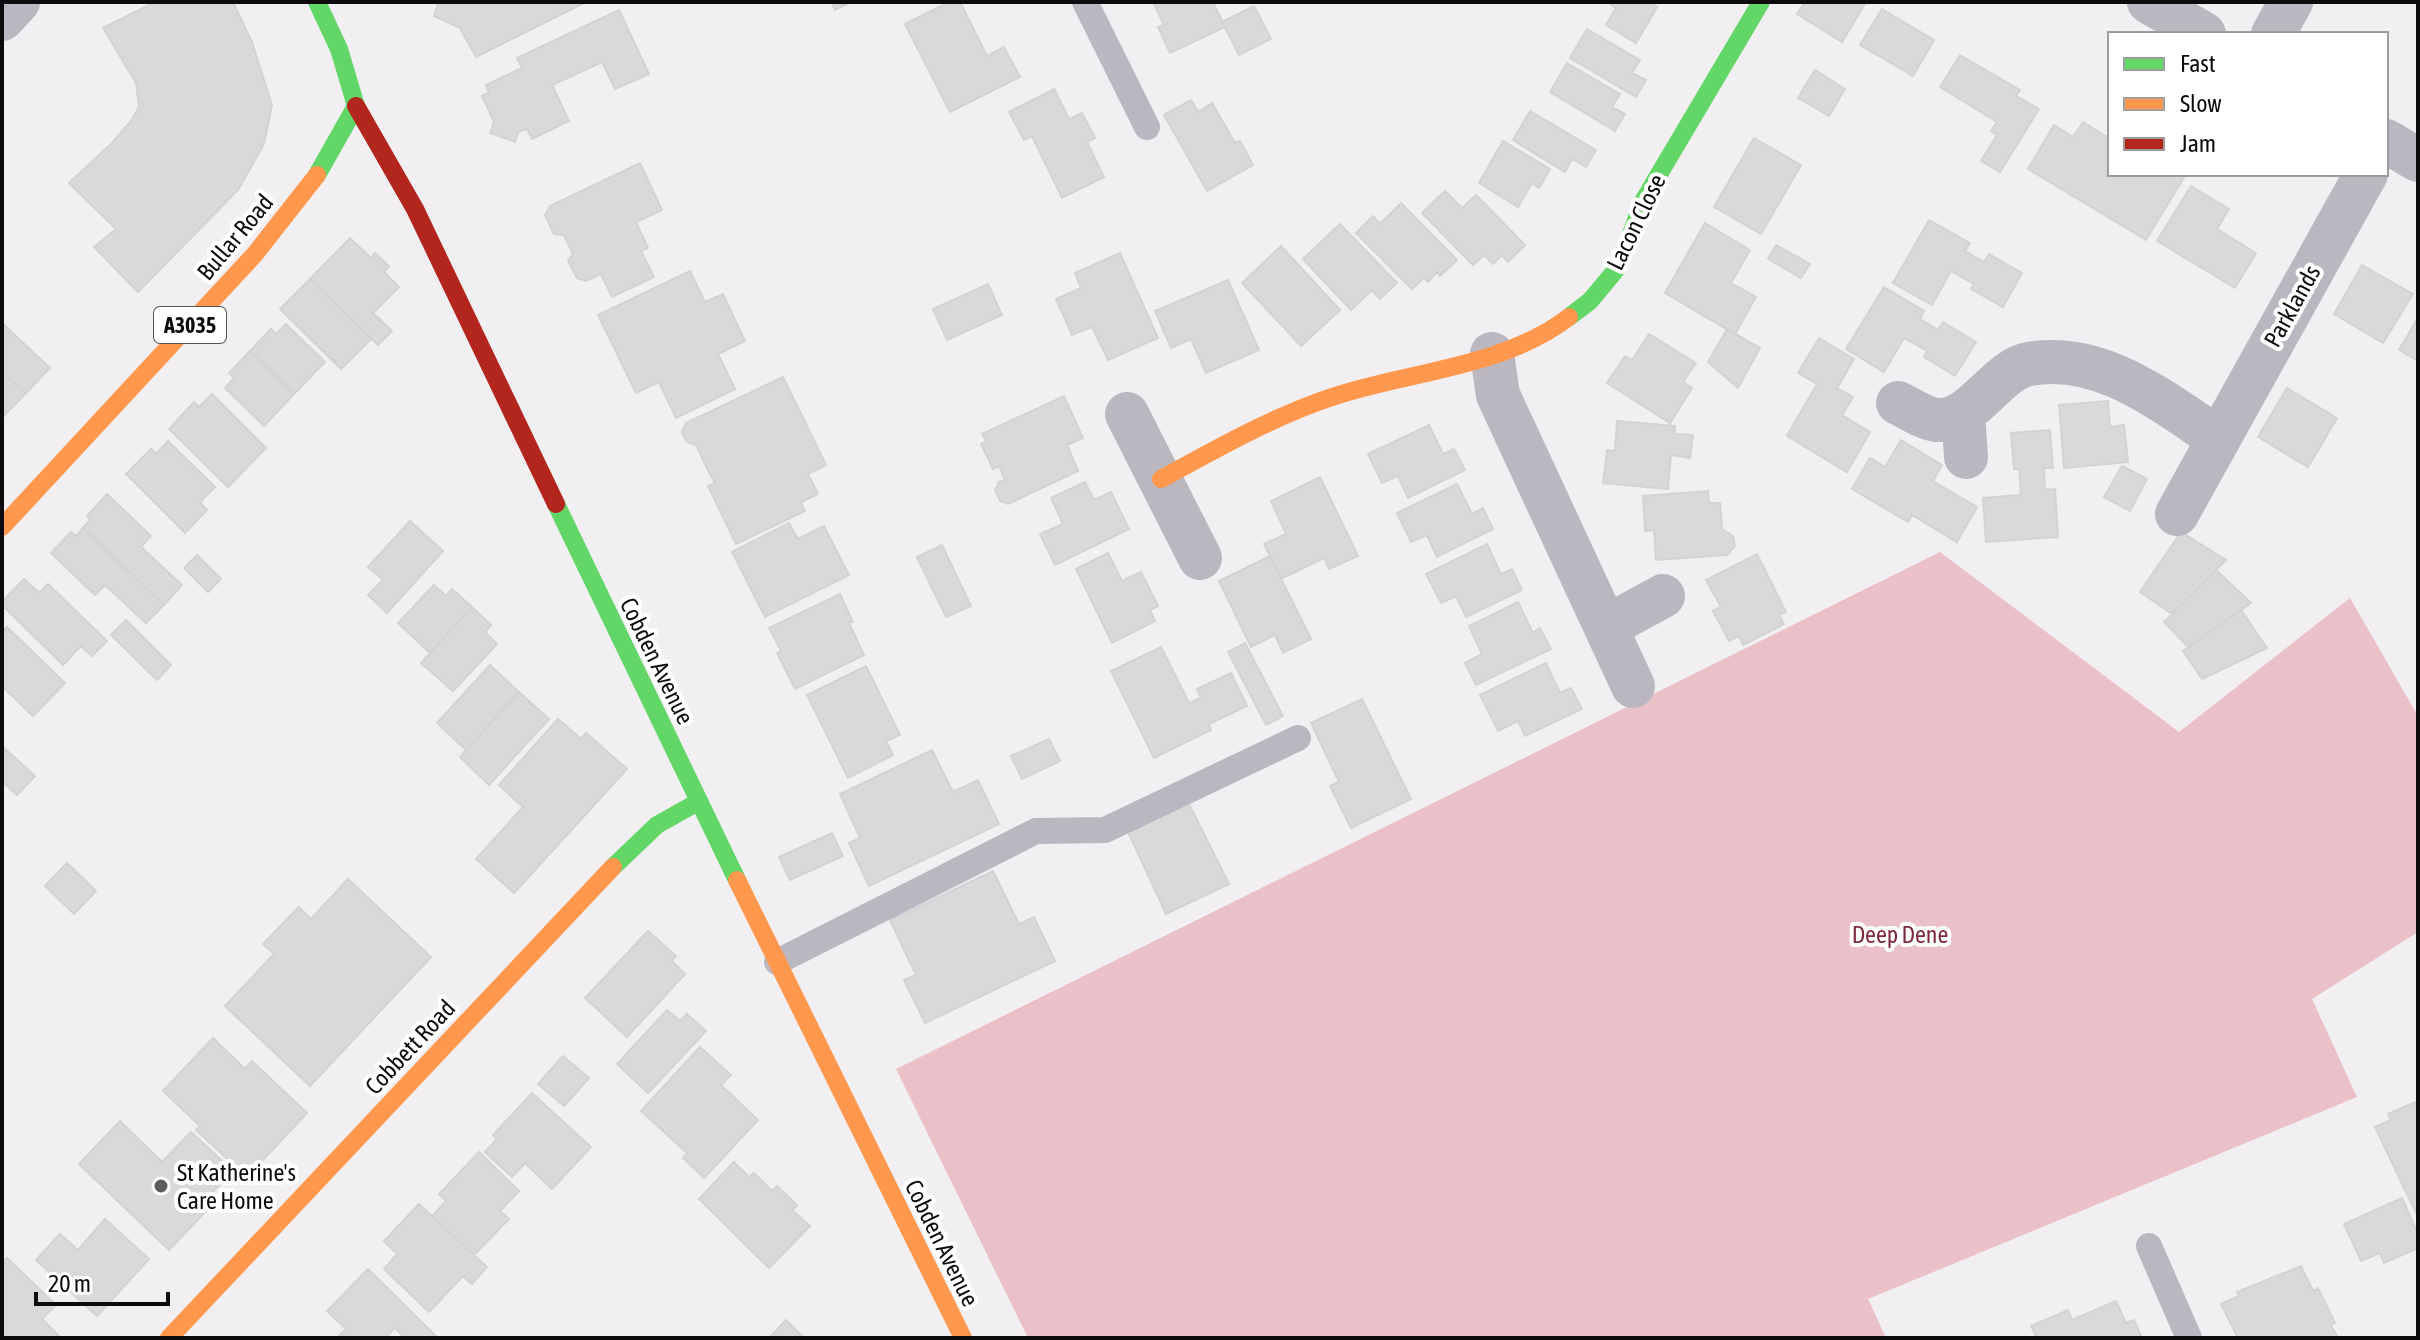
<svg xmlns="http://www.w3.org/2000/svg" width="2420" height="1340" font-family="'Asap Condensed',sans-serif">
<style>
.forest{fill:#eac1c8}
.building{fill:#dbd8da;stroke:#d4d2d4;stroke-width:2}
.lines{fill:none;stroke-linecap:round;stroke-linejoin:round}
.lane{stroke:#bbb7c0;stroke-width:26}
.street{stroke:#bbb7c0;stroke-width:44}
.fast{stroke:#63d668;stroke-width:18}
.slow{stroke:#ff974d;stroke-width:18}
.jam{stroke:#b3261e;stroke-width:18}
.poi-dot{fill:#5d5b5d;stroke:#fff;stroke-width:3}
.labels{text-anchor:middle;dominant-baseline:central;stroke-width:8;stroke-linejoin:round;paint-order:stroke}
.shield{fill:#fff;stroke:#565456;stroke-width:2}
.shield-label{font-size:22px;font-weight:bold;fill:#0d0b0d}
.street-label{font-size:24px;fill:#0d0b0d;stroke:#fff}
.park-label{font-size:24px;fill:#7e2a3c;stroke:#fff}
.poi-label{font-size:24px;fill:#0d0b0d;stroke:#fff;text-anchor:start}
</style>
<rect width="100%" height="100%" fill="#f2eff2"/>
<path class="forest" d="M1940 552 2179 732 2350 598 2418 716V932L2312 999 2357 1097 1868 1299 1886 1338H1028L896 1069Z"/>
<path class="building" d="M155 2H233L252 42 272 105 264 144 238 190 138 292 94 247 116 229 69 183 111 144 131 121 139 107 136 83 103 28Z
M439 2H586L476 57 460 28 434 16Z
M831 2H851L835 10Z
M949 2H960L987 56 1004 47 1020 77 950 112 905 24Z
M1153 2H1213L1225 27 1170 53 1158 27 1164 25Z
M1607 2H1650L1657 7 1636 43 1606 25 1616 8Z
M1805 2H1866L1842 42 1797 14Z
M1254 6 1271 39 1239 55 1222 22Z
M1882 9 1934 40 1913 76 1860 45Z
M619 10 649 74 615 89 602 62 552 85 569 121 532 139 527 129 518 132 515 142 490 133 494 122 482 96 489 93 486 85 522 68 517 58Z
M1587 29 1640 60 1632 73 1646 80 1636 97 1570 58Z
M1960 55 2020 90 2016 96 2039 109 2000 172 1981 161 1997 135 1991 131 1997 122 1940 87Z
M1567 63 1620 94 1612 107 1625 114 1615 131 1550 92Z
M1815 70 1845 89 1829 116 1798 98Z
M1054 89 1069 119 1082 113 1095 138 1087 142 1104 177 1062 198 1032 136 1024 140 1009 112Z
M1191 100 1198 112 1212 103 1235 143 1240 141 1253 165 1207 191 1164 115Z
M1530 111 1596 150 1586 167 1572 159 1565 172 1513 140Z
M2083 122 2110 139V174H2186L2146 240 2028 169 2054 125 2073 137Z
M1754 138 1801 165 1761 234 1714 207Z
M1503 141 1550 169 1539 188 1532 183 1518 207 1479 183Z
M640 163 662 210 636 222 648 248 641 251 654 277 612 297 601 274 586 281 577 278 568 261 573 254 564 235 554 234 545 215 550 206Z
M2191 186 2229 209 2217 229 2256 253 2235 288 2157 241Z
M1445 191 1462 208 1476 195 1525 245 1508 262 1502 255 1493 264 1484 255 1473 265 1422 213Z
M1401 203 1457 260 1440 276 1437 272 1428 282 1424 278 1412 289 1356 233 1373 216 1380 224Z
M1929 220 1970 243 1965 251 1984 262 1989 254 2022 273 2003 307 1971 289 1974 284 1951 271 1932 305 1893 283Z
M1705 223 1750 250 1731 283 1756 297 1735 334 1665 293Z
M1340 224 1397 283 1380 299 1372 290 1351 310 1303 259Z
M350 238 371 258 375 253 389 266 384 272 399 287 373 313 392 331 378 345 310 279Z
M1776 245 1810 264 1801 278 1768 259Z
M1281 246 1340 310 1301 346 1242 283Z
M1120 253 1158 338 1108 360 1092 327 1072 335 1056 299 1081 288 1075 273Z
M2362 265 2413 294 2383 343 2334 314Z
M690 271 705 302 723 294 745 341 718 354 735 389 676 418 659 382 636 393 598 315Z
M310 279 371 339 341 369 280 309Z
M1228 280 1259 350 1206 373 1191 339 1171 348 1155 311Z
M988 284 1002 315 947 340 933 309Z
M1884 287 1924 311 1920 319 1938 330 1943 322 1976 342 1955 376 1924 357 1927 351 1904 338 1884 372 1846 349Z
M2418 318V361L2399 350Z
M2 323 50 368 25 394 2 372Z
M286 324 325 362 294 394 250 351 271 329 276 334Z
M1727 329 1760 348 1738 388 1708 362Z
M1649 334 1696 363 1683 382 1692 388 1670 423 1607 383 1625 356 1632 360Z
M1819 338 1854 359 1837 388 1853 397 1842 415 1870 432 1847 472 1787 436 1817 384 1798 373Z
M250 351 294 394 264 426 225 388 234 378 229 373Z
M2 372 25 394 2 418Z
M783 377 826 465 808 474 818 494 801 502 805 511 736 544 708 486 715 483 709 472 696 445 687 442 682 432 686 423Z
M2287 388 2337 418 2308 467 2258 437Z
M212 394 266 448 228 487 169 429 194 402 199 407Z
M1064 396 1083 438 1067 445 1078 471 1008 504 1000 501 995 490 999 482 1005 480 999 466 993 469 981 444 986 441 982 434Z
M2108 401 2110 427 2124 425 2128 462 2064 468 2059 405Z
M1617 421 1675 426V434L1693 435 1690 458 1671 455 1668 489 1603 483 1607 450 1615 451Z
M1429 425 1443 454 1454 449 1465 470 1408 498 1398 476 1382 483 1368 454Z
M2050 430 2053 468H2044L2045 490 2055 489 2058 537 1986 542 1983 498 2021 495 2019 469H2014L2011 433Z
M1901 440 1942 465 1933 481 1977 507 1957 542 1912 515 1908 522 1852 489 1870 458 1885 467Z
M168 441 215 487 200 502 207 510 185 533 126 474 151 449 156 454Z
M2122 466 2147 479 2130 511 2104 497Z
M1320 477 1358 556 1329 569 1324 558 1281 579 1264 544 1286 534 1271 501Z
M1085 482 1094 500 1111 492 1129 529 1055 565 1040 534 1063 524 1051 498Z
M1457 484 1472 514 1483 508 1493 529 1437 557 1427 535 1411 542 1397 513Z
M1708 491 1709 503H1720L1722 529 1733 536 1735 546 1727 555 1656 560 1654 530 1645 531 1643 496Z
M107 494 151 536 141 547 182 585 164 605 83 528 90 520 87 516Z
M410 521 443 551 387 613 368 595 383 580 368 567Z
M789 523 798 539 824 526 849 575 765 617 732 552Z
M83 528 164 605 146 623 105 585 95 595 51 553 71 532 76 536Z
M2181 532 2226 560 2172 614 2140 592Z
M1487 544 1501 574 1512 569 1522 590 1466 617 1456 596 1441 603 1426 574Z
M942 545 971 606 946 617 917 557Z
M1108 553 1122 581 1141 572 1158 606 1150 610 1155 621 1112 643 1076 569Z
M1757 554 1786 612 1779 615 1784 624 1743 645 1739 636 1729 641 1713 611 1721 607 1706 580Z
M197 555 221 579 208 592 184 568Z
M1270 556 1311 639 1283 653 1275 635 1251 647 1219 581Z
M2216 570 2251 603 2188 647 2164 622Z
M24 579 39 593 48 584 107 641 92 656 81 646 63 665 2 605V602Z
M434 585 446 596 452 589 472 607 430 653 398 623Z
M840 594 853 622 849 623 864 655 795 689 777 653 781 651 769 628Z
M1518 602 1533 633 1540 628 1551 649 1476 685 1465 663 1482 654 1469 626Z
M472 607 491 625 485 632 497 644 453 691 421 663Z
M2241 610 2267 648 2202 679 2183 651Z
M126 620 171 665 157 680 111 635Z
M7 627 65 683 33 716 2 686V632Z
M1245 643 1283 716 1266 725 1228 652Z
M1161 647 1189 703 1201 698 1197 689 1231 673 1247 706 1209 724 1211 730 1154 758 1111 671Z
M1546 663 1560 693 1571 688 1582 709 1525 736 1518 721 1498 731 1480 695Z
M490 665 519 692 466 750 437 723Z
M866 666 900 735 886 741 893 755 848 778 807 695Z
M519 692 549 719 489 785 460 757Z
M1362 699 1411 799 1351 828 1330 786 1339 782 1311 723Z
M558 719 581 739 586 733 627 769 514 893 476 859 523 807 499 785Z
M1049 739 1060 761 1022 779 1011 756Z
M2 746 35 776 17 795 2 781Z
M932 750 953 792 978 780 999 824 869 886 849 843 860 838 840 794Z
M1188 802 1229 884 1166 914 1128 832Z
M832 833 843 856 790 880 779 857Z
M67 863 96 891 74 914 45 886Z
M993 871 1019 924 1034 917 1055 961 925 1023 904 980 916 975 890 920Z
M348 879 431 957 310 1086 225 1006 274 954 263 944 299 907 311 919Z
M648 931 676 956 672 961 685 974 627 1037 585 998Z
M667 1010 680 1021 687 1014 706 1031 648 1093 617 1064Z
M213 1038 245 1069 252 1061 307 1113 247 1177 196 1130 200 1126 163 1091Z
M700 1047 731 1075 721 1085 758 1120 704 1178 683 1158 687 1153 641 1111Z
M563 1056 589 1078 564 1106 538 1084Z
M532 1093 591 1147 552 1189 525 1163 512 1177 485 1152 497 1139 493 1135Z
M2415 1102 2418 1110V1217L2375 1127 2391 1120 2388 1114Z
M120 1121 162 1162 191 1132 233 1171 205 1200 211 1206 169 1250 79 1164Z
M479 1152 519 1191 500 1211 509 1219 474 1255 432 1216 446 1201 439 1194Z
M734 1162 749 1177 754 1173 772 1191 777 1186 797 1205 792 1210 810 1226 769 1268 699 1199Z
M2402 1198 2418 1234V1248L2384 1263 2380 1253 2361 1261 2344 1224Z
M419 1204 487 1267 472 1284 463 1276 429 1312 384 1269 397 1254 384 1241Z
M105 1219 149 1259 97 1316 36 1260 60 1234 78 1250Z
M7 1258 56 1305 42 1319 61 1338H2V1263Z
M2301 1266 2313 1291 2318 1288 2335 1323 2331 1325 2338 1338H2238L2221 1304 2239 1296 2237 1292Z
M368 1269 438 1338H405L395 1328 385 1338H337L346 1329 327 1311Z
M2116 1301 2126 1323 2134 1320 2142 1338H2032L2036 1336 2031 1326 2068 1310 2072 1320Z
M786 1320 804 1338H769Z"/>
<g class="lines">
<path class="lane" d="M1085 2 1147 127
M777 962 1036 831 1105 830 1298 738
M2149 1246 2189 1338"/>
<path class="street" d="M2149 2 2204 34
M2 19 18 2
M2273 34 2291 2
M2386 141 2418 160
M1492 354 1498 395 1633 686
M1898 403C1909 408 1925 419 1937 420 1973 423 1996 370 2029 364 2101 351 2161 401 2218 438
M1127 414 1200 558
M1963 414 1966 457
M2177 514 2366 174
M1606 627 1663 596"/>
<path class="fast" d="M317 2 339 49 356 106 317 175
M1569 317 1590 301 1615 271 1627 246 1642 203 1761 2
M556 504 737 880
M613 867 657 825 698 802"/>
<path class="slow" d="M1161 479C1216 449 1272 417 1332 397 1409 371 1503 368 1569 317
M2 527 255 254 317 175
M737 880 963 1338
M169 1338 613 867"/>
<path class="jam" d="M356 106 415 209 556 504"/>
</g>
<circle class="poi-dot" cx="161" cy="1186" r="8"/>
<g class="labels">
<rect class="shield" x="154" y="307" width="72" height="36" rx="6"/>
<g class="shield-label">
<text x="190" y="325">A3035</text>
</g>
<g class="street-label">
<text transform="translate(1636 222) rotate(-64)">Lacon Close</text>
<text transform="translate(235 237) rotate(-50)">Bullar Road</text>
<text transform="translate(2292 306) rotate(-61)">Parklands</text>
<text transform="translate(657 661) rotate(64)">Cobden Avenue</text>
<text transform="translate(410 1047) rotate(-47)">Cobbett Road</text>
<text transform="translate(942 1243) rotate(64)">Cobden Avenue</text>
</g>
<g class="park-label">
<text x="1900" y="934">Deep Dene</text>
</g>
<g class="poi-label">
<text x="177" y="1172">St Katherine's<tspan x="177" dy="28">Care Home</tspan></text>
</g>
</g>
<rect width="2420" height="1340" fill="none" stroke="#0d0b0d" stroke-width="8"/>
<rect x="2108" y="32" width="280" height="144" fill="#ffffff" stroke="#9e9d9e" stroke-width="2"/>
<rect x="2124" y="58" width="40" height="12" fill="#63d668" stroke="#9e9d9e" stroke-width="2"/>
<text x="2180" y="72" font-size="24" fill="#0d0b0d">Fast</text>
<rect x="2124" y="98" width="40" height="12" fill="#ff974d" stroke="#9e9d9e" stroke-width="2"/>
<text x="2180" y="112" font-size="24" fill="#0d0b0d">Slow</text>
<rect x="2124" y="138" width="40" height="12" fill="#b3261e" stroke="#9e9d9e" stroke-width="2"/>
<text x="2180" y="152" font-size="24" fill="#0d0b0d">Jam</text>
<path d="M36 1292v12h132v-12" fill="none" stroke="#0d0b0d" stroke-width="4"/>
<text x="48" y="1292" font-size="24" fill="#0d0b0d" stroke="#ffffff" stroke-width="6" paint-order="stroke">20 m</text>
</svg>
